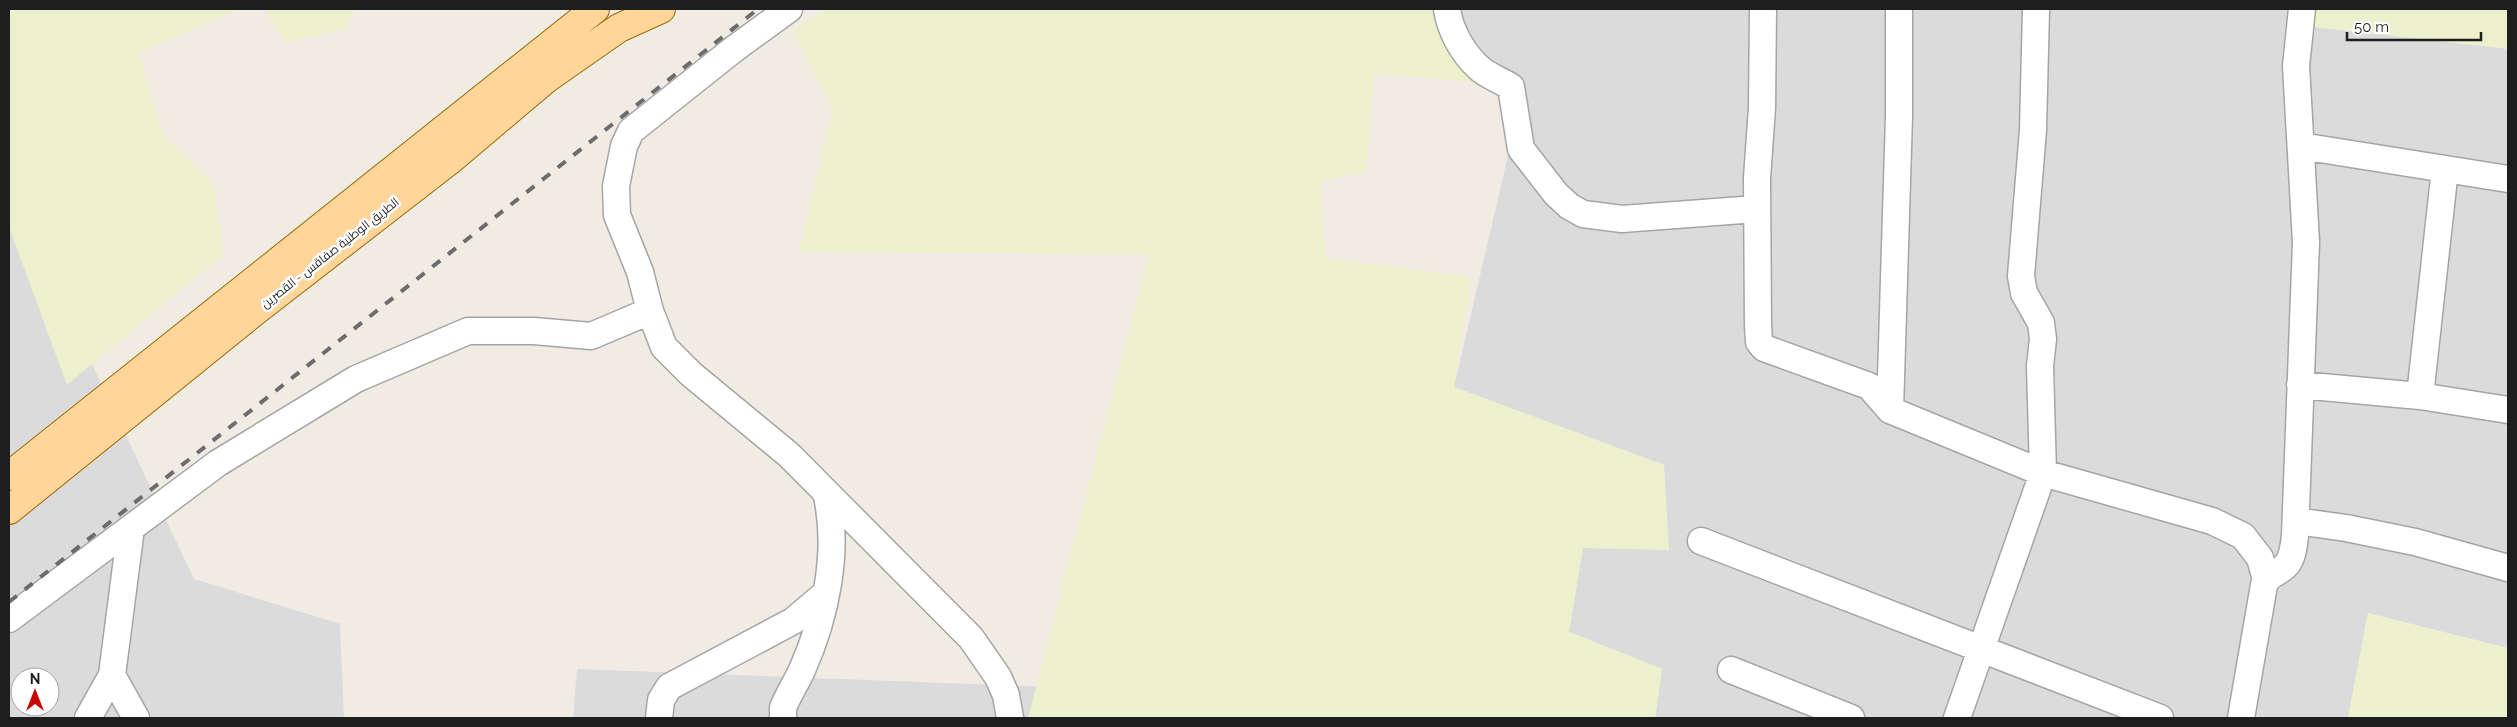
<svg xmlns="http://www.w3.org/2000/svg" width="2517" height="727" font-family="Raleway,Cairo,sans-serif">
<style>
.residential{fill:#dcdbdb;fill-rule:evenodd}
.farmland{fill:#edf0cc}
.lines{fill:none;stroke-linecap:round;stroke-linejoin:round}
.minor-casing{stroke:#a5a5a5;stroke-width:29}
.major-casing{stroke:#986900;stroke-width:30}
.minor{stroke:#fff;stroke-width:26}
.major{stroke:#ffd599;stroke-width:28}
.rail{stroke:#6c6c6c;stroke-width:4;stroke-dasharray:10 10;stroke-linecap:butt}
.labels{text-anchor:middle;dominant-baseline:central;stroke-width:5;stroke-linejoin:round;paint-order:stroke}
.street-label{font-size:12px;fill:#1e1e1e;stroke:#fff}
</style>
<rect width="100%" height="100%" fill="#f0ece3"/>
<path class="residential" d="M1453 9H2508V648L2368 613 2348 718H1655L1662 669 1569 632 1582 548 1664 465 1454 387 1524 87 1496 84Z
M9 189 194 579 340 624 344 718H9ZM20 677H50V707H20Z
M577 669 1053 687 1046 718H573Z"/>
<path class="farmland" d="M9 9H240L138 53 164 136 213 184 224 254 67 385 9 227Z
M264 9H354L347 29 285 42Z
M826 9H1453L1496 84 1374 73 1367 171 1320 182 1325 258 1471 277 1454 387 1664 465 1669 550 1583 548 1569 632 1662 669 1655 718H1028L1149 254 799 252 833 110 792 30Z
M2307 9H2508V49L2304 26Z
M2368 613 2508 649V718H2348Z"/>
<g class="lines">
<defs>
<path id="minor" d="M789 9 734 49 631 131 624 146 616 186 617 215 640 272 650 311 664 347 691 374 789 455 971 638 998 677 1006 695 1010 718
M1447 9C1450 30 1462 52 1478 67 1487 76 1501 80 1511 87L1521 149 1556 194 1569 206 1583 214 1622 219 1756 209
M1763 9 1762 108 1757 178 1758 325 1759 342 1764 348 1869 386 1890 410 2043 473 2212 521 2243 536 2260 558 2266 580
M2301 146 2508 179
M2300 385 2420 396 2508 410
M2420 396 2445 169
M1890 410 1899 116V9
M2296 521 2346 528 2415 542 2508 568
M1701 541 2160 718
M9 619 218 463 356 379 468 331H534L591 336 650 311
M1731 670 1851 718
M112 675 136 718
M88 718 112 675 131 528
M659 718 661 700 669 687 793 621 825 594
M783 718V708C788 695 796 683 802 670 826 616 840 550 826 492
M1957 718 2043 473 2040 366 2043 339 2041 323 2024 293 2021 276 2033 130 2036 9
M2241 718 2264 585C2268 573 2281 573 2288 563 2293 555 2294 545 2295 536L2306 242 2296 66 2302 9"/>
<path id="major" d="M9 476 595 9
M9 510 259 308 449 161 546 79 619 28 661 9"/>
</defs>
<use href="#minor" class="minor-casing"/>
<use href="#major" class="major-casing"/>
<use href="#minor" class="minor"/>
<use href="#major" class="major"/>
<path class="rail" d="M9 602 758 9"/>
</g>
<g class="labels">
<g class="street-label">
<text transform="translate(330 253) rotate(-38)">الطريق الوطنية صفاقس - القصرين</text>
</g>
</g>
<rect width="2517" height="727" fill="none" stroke="#1e1e1e" stroke-width="20"/>
<g transform="translate(35 692)"><circle r="24" fill="#ffffff" stroke="#a5a5a5"/>
<path d="M0-4L9 19L0 12L-9 19Z" fill="#cc0400"/>
<text y="-8" font-size="14" font-weight="bold" text-anchor="middle" fill="#1e1e1e">N</text>
</g>
<path d="M2347 32v8h134v-8" fill="none" stroke="#1e1e1e" stroke-width="2.5"/>
<text x="2354" y="32" font-size="15" fill="#1e1e1e" stroke="#ffffff" stroke-width="4" paint-order="stroke">50 m</text>
</svg>
